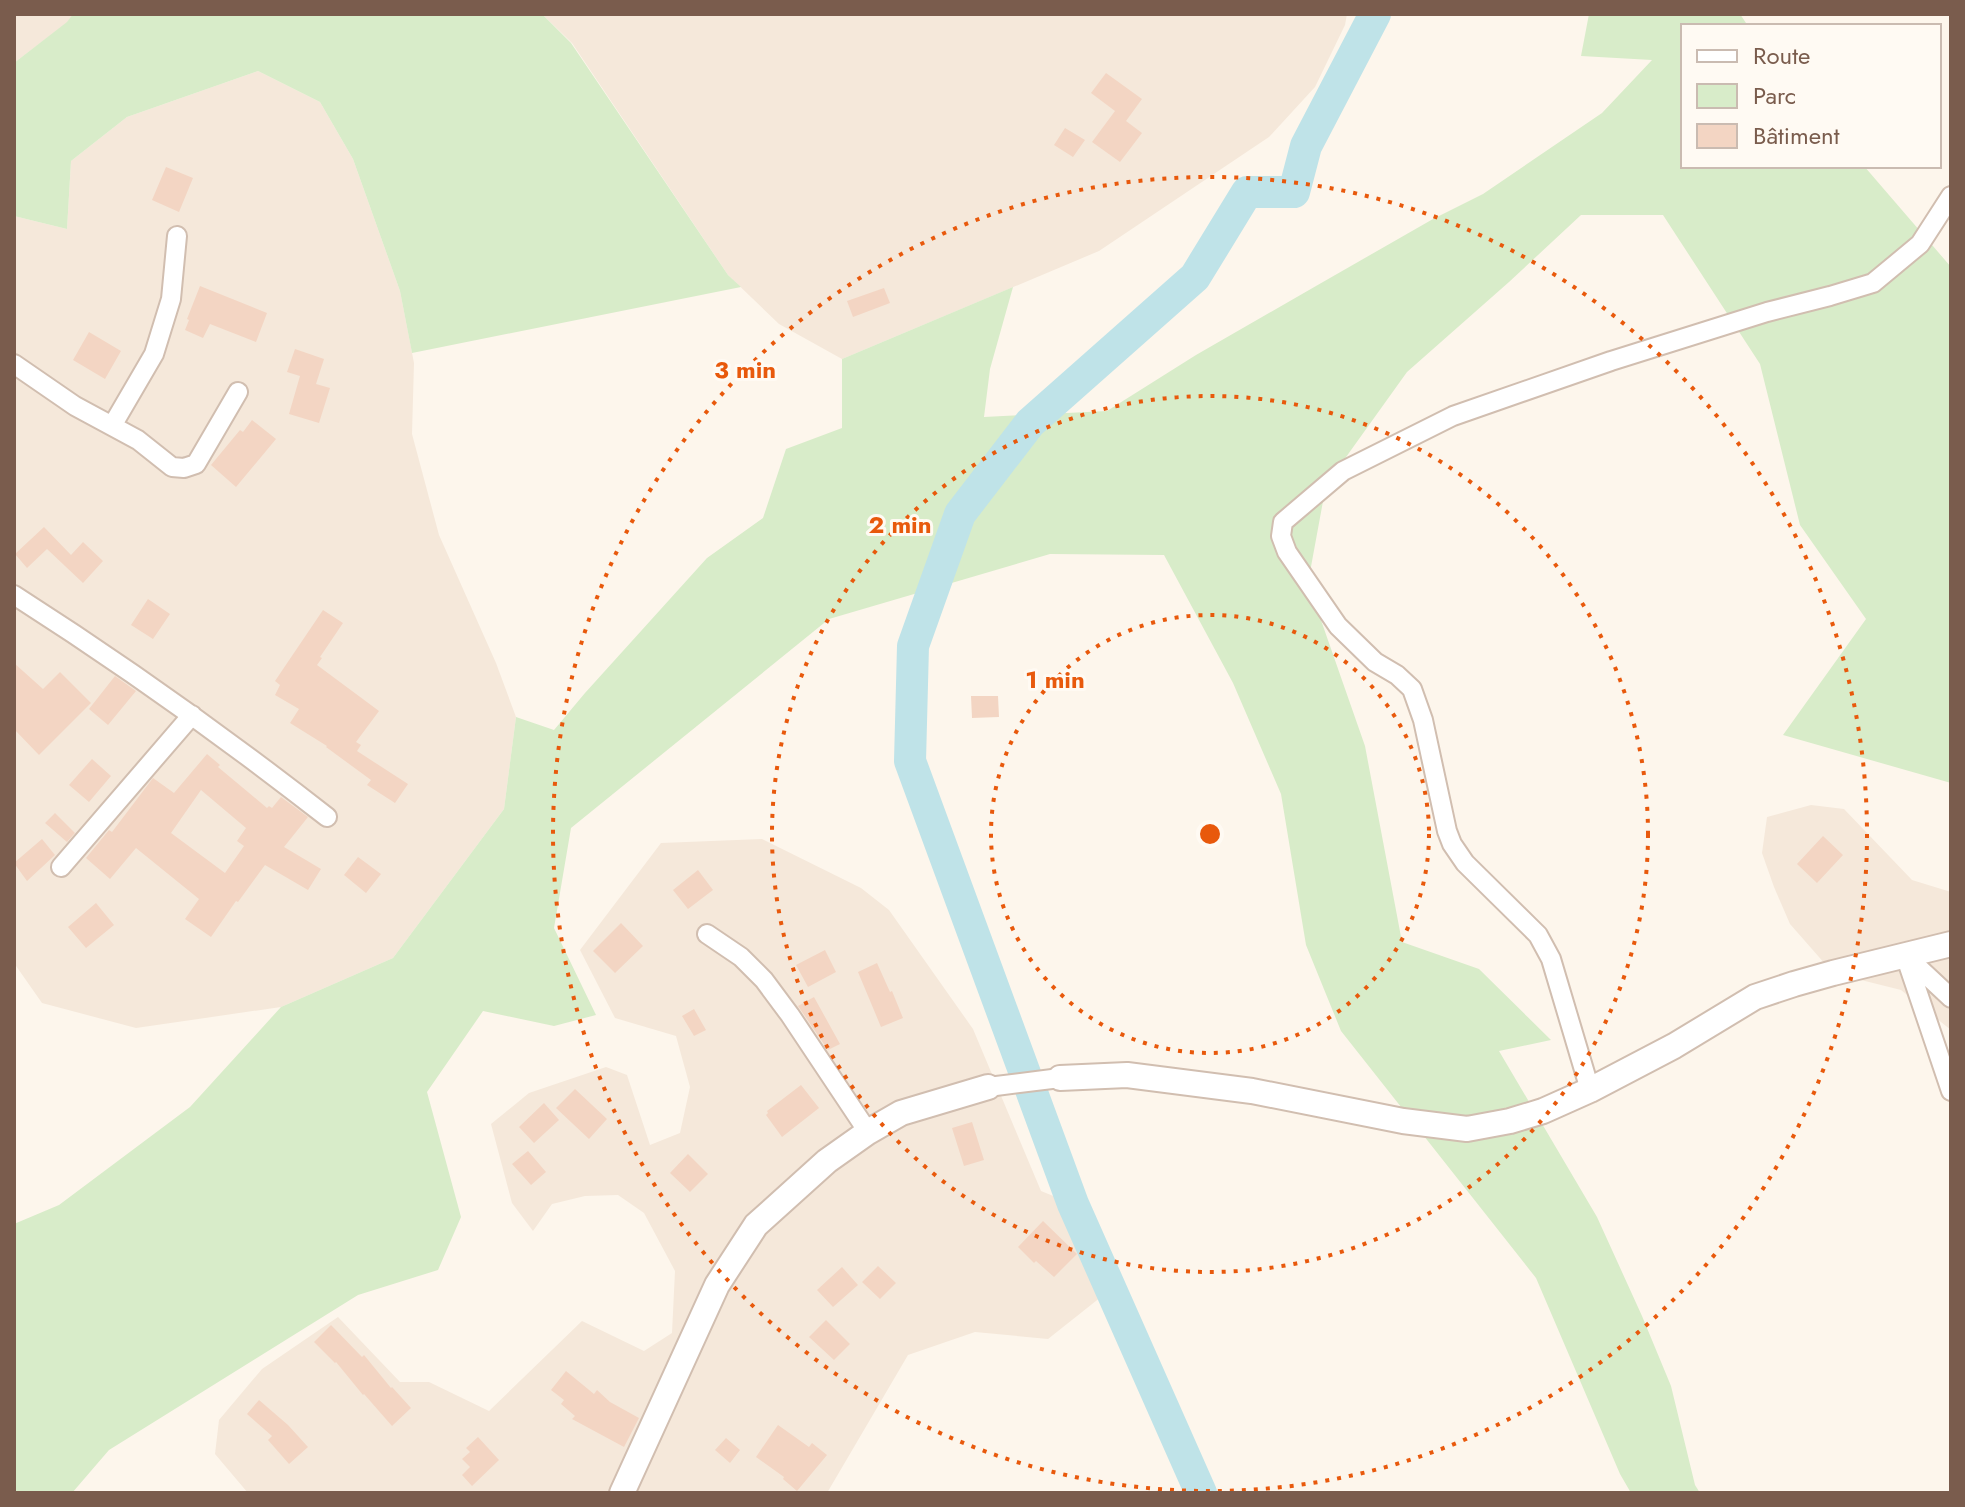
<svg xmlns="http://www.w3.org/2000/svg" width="1965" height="1507" font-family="Jost,sans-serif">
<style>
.residential{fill:#f5e8da}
.green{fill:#d8ecc9}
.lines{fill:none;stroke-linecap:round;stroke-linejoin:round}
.river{stroke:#bfe3e8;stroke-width:32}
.building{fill:#f3d5c3;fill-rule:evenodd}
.minor-casing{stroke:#d1beb0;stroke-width:22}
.tertiary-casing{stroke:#d1beb0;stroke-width:28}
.minor{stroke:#fff;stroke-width:18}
.tertiary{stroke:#fff;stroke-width:24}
.ring{fill:none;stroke:#e8590c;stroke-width:4;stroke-dasharray:4 8}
.centre{fill:#e8590c;stroke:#fffaf3;stroke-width:4}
.ring-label{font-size:24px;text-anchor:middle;font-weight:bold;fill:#e8590c;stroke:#fffaf3;stroke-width:6;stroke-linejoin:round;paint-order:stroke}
</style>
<rect width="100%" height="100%" fill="#fdf6ec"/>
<path class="residential" d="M14 14H73L68 22 14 63Z
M542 14H1347L1345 25 1315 87 1269 137 1099 251 842 359 779 324 728 275 572 43Z
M258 71 320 102 353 159 400 291 414 363 412 434 439 535 496 663 516 717 504 809 393 958 281 1007 136 1028 42 1003 14 963V216L67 229 71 161 127 117Z
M1811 805 1844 809 1912 880 1951 892V1030L1901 990 1833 973 1790 924 1774 887 1762 853 1767 817Z
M762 839 861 888 889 910 973 1029 1041 1191 1073 1204 1098 1226 1112 1259 1106 1293 1048 1339 975 1332 908 1355 827 1493H248L215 1454 219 1420 262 1369 338 1317 400 1382H429L489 1411 582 1321 644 1351 672 1333 675 1271 644 1213 618 1195 585 1196 552 1204 533 1231 512 1203 491 1124 529 1093 606 1067 627 1075 650 1145 680 1133 690 1087 676 1036 615 1018 580 950 661 843Z"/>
<path class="green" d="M73 14H542L571 43 728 275 741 287 412 353 400 291 353 159 320 102 258 71 127 117 71 161 67 229 14 216V63L67 22Z
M1589 14H1740L1748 26H1683V166H1864L1951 267V783L1783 735 1866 619 1800 525 1760 364 1663 215H1581L1509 282 1407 372 1326 485 1308 583 1365 746 1402 942 1479 969 1551 1040 1499 1051 1597 1217 1642 1316 1671 1386 1695 1485 1700 1493H1631L1620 1474 1536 1278 1341 1031 1306 945 1281 794 1233 683 1164 555 1050 554 829 619 571 828 554 928 596 1015 554 1026 483 1011 427 1092 461 1217 438 1270 358 1295 109 1450 72 1493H14V1224L59 1205 190 1107 281 1007 393 958 504 809 516 717 554 730 585 693 707 558 763 518 786 449 842 428V359L1013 287 990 369 984 417 1107 411 1196 355 1316 286 1433 219 1483 194 1602 113 1652 60 1581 56Z"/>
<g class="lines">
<path class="river" d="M1201 1493 1073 1204 910 761 913 646 960 514 1030 423 1195 277 1247 192H1294L1306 146 1375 14"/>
</g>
<path class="building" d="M1106 73 1142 99 1126 121 1142 133 1120 162 1092 142 1115 111 1091 93Z
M1065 128 1085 140 1073 157 1054 145Z
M166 167 193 178 179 212 152 200Z
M200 286 267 313 256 342 210 324 203 338 185 330 189 320 187 319Z
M884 288 890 303 853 317 847 301Z
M89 332 121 351 105 379 73 360Z
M295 349 324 359 316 384 330 388 319 423 289 414 300 376 287 372Z
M252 420 276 439 236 487 211 465 240 430 243 432Z
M44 527 71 555 83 542 103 561 83 583 47 549 27 568 15 554Z
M148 599 170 614 153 639 131 625Z
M323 610 343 623 320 657 322 658 317 665 379 711 356 742 361 745 357 751 408 784 395 803 367 785 371 780 326 747 327 746 290 723 299 709 275 695 280 685 275 681Z
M14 663 43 689 60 672 91 703 39 755 14 729Z
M115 676 136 691 108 725 89 709Z
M971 696H998L999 717 972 718Z
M207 754 220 765 218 767 267 808 269 806 272 808 281 797 308 817 284 847 321 869 308 890 265 865 238 902 236 901 211 937 185 919 199 899 136 848 110 879 86 858 109 830 112 832 153 778 174 793ZM201 790 246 828 237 841 244 846 225 873 171 833Z
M92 759 111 776 89 802 69 785Z
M55 813 75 833 67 842 45 823Z
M1823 836 1843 855 1817 883 1797 864Z
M42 839 55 855 27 881 14 863Z
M358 857 381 874 366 893 344 875Z
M698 870 713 890 688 909 673 890Z
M96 903 114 925 86 948 68 927Z
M621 923 643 946 615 973 593 951Z
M825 950 836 972 808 987 796 965Z
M877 963 890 992 892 991 903 1018 881 1027 858 972Z
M814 997 840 1044 828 1050 798 1006Z
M694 1009 706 1030 694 1036 682 1016Z
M801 1085 819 1108 782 1137 766 1115 768 1113 767 1111Z
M575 1089 607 1119 589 1139 556 1108Z
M544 1103 559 1120 534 1143 519 1127Z
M972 1122 984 1160 964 1166 952 1128Z
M528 1151 546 1172 531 1185 512 1164Z
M688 1154 708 1174 690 1192 670 1173Z
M1043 1221 1077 1254 1054 1277 1036 1261 1034 1263 1018 1247Z
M878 1266 896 1283 880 1299 862 1282Z
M842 1267 858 1285 833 1307 817 1290Z
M826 1320 850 1344 834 1360 809 1337Z
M331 1325 362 1357 364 1355 391 1388 392 1387 411 1408 392 1426 364 1394 363 1395 336 1362 335 1363 314 1342Z
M566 1371 594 1394 597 1390 610 1402 639 1418 624 1447 572 1419 575 1416 561 1404 564 1400 551 1390Z
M259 1400 288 1425 308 1447 289 1464 268 1440 272 1436 247 1414Z
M778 1425 809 1447 812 1443 827 1455 797 1491 783 1479 784 1477 756 1457Z
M478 1437 499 1460 472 1486 462 1475 470 1467 462 1459 470 1452 466 1448Z
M726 1438 740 1450 730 1463 715 1450Z"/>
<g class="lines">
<defs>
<path id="minor" d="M14 364 75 406 138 440 172 467 184 468 196 464 238 392
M112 426 154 354 171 299 177 236
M14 595C122 664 226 738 327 817
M61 867 192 715
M707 934 741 957 764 980 790 1015 868 1132
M1951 998 1905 955 1951 1091
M988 1087 1060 1078
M1590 1090 1551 959 1538 935 1465 863 1452 844 1447 831 1423 720 1412 689 1397 675 1375 662 1338 626 1287 552 1281 536 1283 522 1343 471 1453 416 1611 361 1767 312 1830 296 1873 283 1920 244 1951 196"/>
<path id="tertiary" d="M1060 1078 1127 1075 1252 1091 1403 1121 1467 1129 1510 1121 1543 1111 1590 1090 1674 1046 1755 997 1794 984 1833 973 1951 944
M622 1493 717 1285 756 1225 827 1161 868 1132 901 1113 988 1087"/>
</defs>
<use href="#minor" class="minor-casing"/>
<use href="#tertiary" class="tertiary-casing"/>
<use href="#minor" class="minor"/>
<use href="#tertiary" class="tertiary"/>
</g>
<g class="ring">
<circle cx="1210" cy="834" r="219"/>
<circle cx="1210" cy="834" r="438"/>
<circle cx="1210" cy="834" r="657"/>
</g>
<circle cx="1210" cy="834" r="12" class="centre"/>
<g class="ring-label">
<text x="745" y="378">3 min</text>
<text x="900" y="533">2 min</text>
<text x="1055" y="688">1 min</text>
</g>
<rect width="1965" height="1507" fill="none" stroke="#7a5c4d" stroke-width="32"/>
<rect x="1681" y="24" width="260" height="144" fill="#fffaf3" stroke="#cabbb1" stroke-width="2"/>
<rect x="1697" y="50" width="40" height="12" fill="#ffffff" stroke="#cabbb1" stroke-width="2"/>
<text x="1753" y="64" font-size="24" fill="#7a5c4d">Route</text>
<rect x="1697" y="84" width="40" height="24" fill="#d8ecc9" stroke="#cabbb1" stroke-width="2"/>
<text x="1753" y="104" font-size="24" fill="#7a5c4d">Parc</text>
<rect x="1697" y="124" width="40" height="24" fill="#f3d5c3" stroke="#cabbb1" stroke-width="2"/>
<text x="1753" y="144" font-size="24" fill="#7a5c4d">Bâtiment</text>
</svg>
